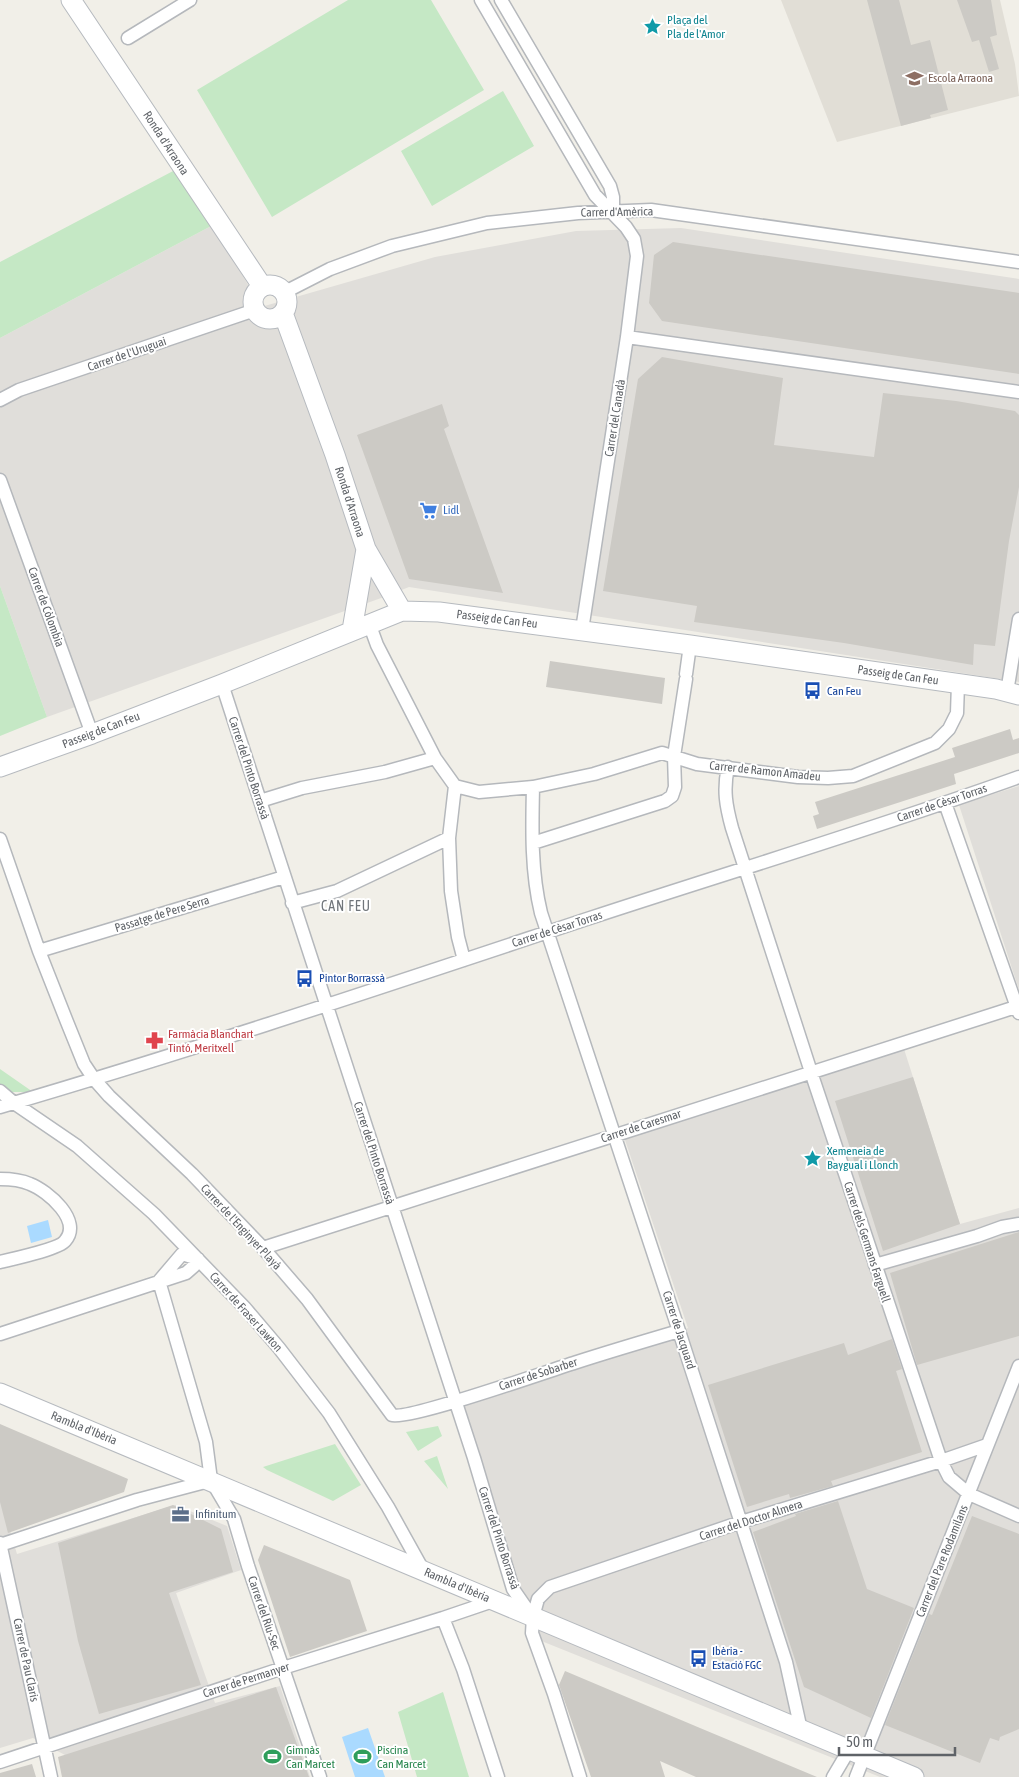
<svg xmlns="http://www.w3.org/2000/svg" width="1019" height="1777" font-family="'Asap Condensed',sans-serif">
<style>
.industrial{fill:#e0deda}
.education{fill:#e1ded6}
.green{fill:#c5e8c5}
.water{fill:#aadaff}
.building{fill:#cccac5}
.lines{fill:none;stroke-linecap:round;stroke-linejoin:round}
.street-casing{stroke:#b5b8bc;stroke-width:15}
.secondary-casing{stroke:#b6babf;stroke-width:21}
.street{stroke:#fff;stroke-width:12}
.secondary{stroke:#fff;stroke-width:19}
.labels{text-anchor:middle;dominant-baseline:central;stroke-width:4;stroke-linejoin:round;paint-order:stroke}
.culture-label{font-size:12px;fill:#0d838f;stroke:#fff;text-anchor:start}
.education-label{font-size:12px;fill:#785e54;stroke:#fff;text-anchor:start}
.street-label{font-size:12px;fill:#5f6368;stroke:#fff}
.shop-label{font-size:12px;fill:#366cbe;stroke:#fff;text-anchor:start}
.transit-label{font-size:12px;fill:#164399;stroke:#fff;text-anchor:start}
.health-label{font-size:12px;fill:#be3a42;stroke:#fff;text-anchor:start}
.service-label{font-size:12px;fill:#4e5e75;stroke:#fff;text-anchor:start}
.leisure-label{font-size:12px;fill:#27864d;stroke:#fff;text-anchor:start}
.neighbourhood-label{font-size:14px;letter-spacing:1px;fill:#70757a;stroke:#fff}
</style>
<rect width="100%" height="100%" fill="#f1efe8"/>
<path class="industrial" d="M213 225 261 307 435 257 576 231 681 228 1019 279V682L409 587 384 597 47 717 0 586V338Z
M1019 786V990L959 805Z
M904 1049 960 1224 1019 1208V1777H880L529 1636 506 1568 455 1409 688 1328 624 1137Z
M0 1497 17 1554 175 1505 227 1526 241 1570 176 1593 215 1703 280 1686 310 1777H69L65 1755 33 1738 0 1748Z"/>
<path class="education" d="M781 0H1000L1015 64 1019 96 837 142Z"/>
<path class="green" d="M348 0H431L484 90 272 217 197 90Z
M503 91 534 146 432 206 401 151Z
M175 170 213 225 0 338V262Z
M0 586 47 717 0 736Z
M0 1069 33 1092H0Z
M438 1426 442 1436 418 1451 406 1432Z
M335 1444 361 1485 333 1501 267 1470 263 1467Z
M437 1456 448 1489 424 1461Z
M443 1692 469 1777H417L398 1712Z"/>
<path class="water" d="M48 1220 52 1237 31 1243 27 1226Z
M368 1728 385 1777H355L342 1737Z"/>
<path class="building" d="M867 0H899L911 45 930 40 948 110 930 115 931 118 901 126Z
M957 0H991L997 35 990 37 999 69 989 72 979 40 972 42Z
M673 242 1019 293V374L662 321 649 303 654 255Z
M662 357 783 378 774 445 874 457 883 393 956 401 1015 411 1019 415V487L1009 541 995 646 974 644 973 665 844 643 694 622 697 606 603 591 638 379Z
M442 404 449 426 444 429 503 593 409 579 357 435Z
M550 661 665 678 662 704 546 687Z
M1010 729 1013 740 1019 738V753L954 774 956 784 817 829 813 816 819 814 815 802 955 757 952 748Z
M913 1077 960 1224 883 1251 835 1101Z
M1019 1232V1336L917 1365 890 1273Z
M892 1339 902 1369 896 1371 922 1452 831 1481 833 1486 790 1498 789 1494 747 1507 708 1385 844 1343 848 1355Z
M0 1424 128 1479 124 1492 8 1533 0 1502Z
M838 1501 867 1589 914 1608 871 1718 804 1687 753 1532 796 1516 795 1514Z
M173 1505 221 1529 233 1572 169 1593 201 1685 99 1714 78 1641 58 1543Z
M972 1516 1019 1534V1729L1000 1737 999 1741 990 1738 980 1763 885 1725 929 1614 932 1615Z
M264 1545 350 1580 367 1631 290 1657 258 1560Z
M565 1671 700 1728 817 1777H696L660 1761 665 1777H591L559 1685Z
M276 1687 309 1777H62L58 1757Z
M32 1764 36 1777H0V1773Z"/>
<g class="lines">
<defs>
<path id="street" d="M481 0 595 195 626 227 634 239 637 256 627 337 582 630
M501 0 610 186 613 197V212
M128 38 190 0
M285 292 330 269 392 246 487 223 578 213 651 210 1019 262
M627 337 1019 392
M0 400 19 390 255 310
M0 480 92 734
M369 623 377 645 435 758 455 786 479 792 533 787 594 774 662 753 697 764 798 777 828 778 853 776 935 743 949 729 957 713 958 684
M686 674 690 645
M222 684 474 1458 513 1589 531 1615
M1007 692 1019 619
M728 767C723 790 726 806 732 828L811 1072 941 1461 949 1477 969 1494 1019 1516
M455 786 449 838 451 891 458 937 464 960
M533 787C532 829 531 872 541 913L679 1331 786 1662 801 1730
M260 801 302 788 385 772 435 758
M945 803 1019 1013
M0 839 39 951 67 1022 84 1064 94 1079 109 1096 192 1174 263 1248 307 1299 392 1415C407 1421 551 1370 577 1362 611 1351 645 1341 679 1331
M533 843 665 801 672 796 675 787 674 756 686 679
M292 903 337 891 449 838
M39 951 284 877
M0 1091 14 1103 77 1146 154 1214 245 1308 279 1348 329 1413 388 1507 423 1570
M0 1107C198 1049 394 983 590 918 733 871 877 828 1019 777
M0 1179C10 1179 21 1180 30 1184 48 1191 83 1221 65 1241 59 1249 12 1259 0 1262
M263 1248 1019 1006
M875 1265 977 1236 1002 1227 1019 1224
M159 1281 206 1442 211 1480 234 1519 248 1566 320 1777
M159 1281 182 1254 198 1259
M0 1334 186 1273 194 1266 198 1259
M0 1543 51 1777
M0 1545 137 1500 209 1481
M443 1618 463 1669 498 1777
M0 1762 283 1668 443 1618 493 1601
M580 1777 554 1694 532 1633 533 1617 538 1599 550 1587 741 1522 941 1461 987 1445
M833 1777 849 1750
M856 1777 1019 1366"/>
<path id="secondary" d="M71 0 262 286
M253 302a17 17 0 1 1 34 0a17 17 0 1 1-34 0Z
M283 313 335 455 366 549 402 611
M352 630 366 549
M0 767 92 734 222 684 402 611 439 612 690 645 996 689 1019 695
M0 1393 914 1777"/>
</defs>
<use href="#street" class="street-casing"/>
<use href="#secondary" class="secondary-casing"/>
<use href="#street" class="street"/>
<use href="#secondary" class="secondary"/>
</g>
<defs>
<symbol id="sight-bare" viewBox="-9 -9 18 18"><path d="M0-6L1.8-2.2L6-1.7L2.9 1.2L3.7 5.4L0 3.3L-3.7 5.4L-2.9 1.2L-6-1.7L-1.8-2.2Z" fill="#0f9aa8" stroke="#fff" stroke-width="2.5" paint-order="stroke"/></symbol>
<symbol id="school-bare" viewBox="-9 -9 18 18"><path d="M0-5L7-2L0 1L-7-2ZM-4 1L0 2.5L4 1V4Q0 6-4 4Z" fill="#8d6e63" stroke="#fff" stroke-width="2.5" paint-order="stroke"/></symbol>
<symbol id="supermarket-bare" viewBox="-9 -9 18 18"><path d="M-6-5.5h2.5l.6 2H6L4.5 2H-2.5L-4.4-4H-6ZM-1.5 3.2a1.3 1.3 0 1 0 .1 0ZM3 3.2a1.3 1.3 0 1 0 .1 0Z" fill="#3f7fe0" stroke="#fff" stroke-width="2.5" paint-order="stroke"/></symbol>
<symbol id="bus-bare" viewBox="-9 -9 18 18"><path d="M-5-6H5V4H4V6H2V4H-2V6H-4V4H-5ZM-3.5-4V0h7V-4ZM-3.5 1.2v1.5H-2V1.2ZM2 1.2v1.5H3.5V1.2Z" fill="#1a4fb4" stroke="#fff" stroke-width="2.5" paint-order="stroke"/></symbol>
<symbol id="pharmacy-bare" viewBox="-9 -9 18 18"><path d="M-2-6h4v4h4v4h-4v4h-4v-4h-4v-4h4Z" fill="#e0444e" stroke="#fff" stroke-width="2.5" paint-order="stroke"/></symbol>
<symbol id="office-bare" viewBox="-9 -9 18 18"><path d="M-6-3h4V-5.5h4V-3h4V5H-6ZM-1-4.5V-3h2v-1.5ZM-6 0V1H6V0Z" fill="#5c6f8a" stroke="#fff" stroke-width="2.5" paint-order="stroke"/></symbol>
<symbol id="stadium-bare" viewBox="-9 -9 18 18"><path d="M0-5a6.5 5 0 1 0 0 10a6.5 5 0 1 0 0-10ZM-3.5-1.8h7v3.6h-7Z" fill="#2e9e5b" stroke="#fff" stroke-width="2.5" paint-order="stroke"/></symbol>
</defs>
<g fill-rule="evenodd">
<use href="#sight-bare" x="640" y="14" width="25" height="25"/>
<use href="#school-bare" x="902" y="66" width="25" height="25"/>
<use href="#supermarket-bare" x="416" y="498" width="25" height="25"/>
<use href="#bus-bare" x="800" y="678" width="25" height="25"/>
<use href="#bus-bare" x="292" y="966" width="25" height="25"/>
<use href="#pharmacy-bare" x="142" y="1028" width="25" height="25"/>
<use href="#sight-bare" x="800" y="1146" width="25" height="25"/>
<use href="#office-bare" x="168" y="1502" width="25" height="25"/>
<use href="#bus-bare" x="686" y="1646" width="25" height="25"/>
<use href="#stadium-bare" x="260" y="1744" width="25" height="25"/>
<use href="#stadium-bare" x="350" y="1744" width="25" height="25"/>
</g>
<g class="labels">
<g class="culture-label">
<text x="667" y="20">Plaça del<tspan x="667" dy="14">Pla de l'Amor</tspan></text>
<text x="827" y="1151">Xemeneia de<tspan x="827" dy="14">Baygual i Llonch</tspan></text>
</g>
<g class="education-label">
<text x="928" y="78">Escola Arraona</text>
</g>
<g class="street-label">
<text transform="translate(166 143) rotate(57)">Ronda d'Arraona</text>
<text transform="translate(617 212) rotate(-1)">Carrer d'Amèrica</text>
<text transform="translate(127 354) rotate(-19)">Carrer de l'Uruguai</text>
<text transform="translate(615 418) rotate(-81)">Carrer del Canadà</text>
<text transform="translate(350 502) rotate(72)">Ronda d'Arraona</text>
<text transform="translate(46 607) rotate(70)">Carrer de Còlombia</text>
<text transform="translate(497 619) rotate(7)">Passeig de Can Feu</text>
<text transform="translate(898 675) rotate(8)">Passeig de Can Feu</text>
<text transform="translate(101 730) rotate(-21)">Passeig de Can Feu</text>
<text transform="translate(249 768) rotate(72)">Carrer del Pinto Borrassà</text>
<text transform="translate(765 771) rotate(6)">Carrer de Ramon Amadeu</text>
<text transform="translate(942 803) rotate(-19)">Carrer de Cèsar Torras</text>
<text transform="translate(162 914) rotate(-17)">Passatge de Pere Serra</text>
<text transform="translate(557 929) rotate(-18)">Carrer de Cèsar Torras</text>
<text transform="translate(641 1126) rotate(-18)">Carrer de Caresmar</text>
<text transform="translate(374 1153) rotate(72)">Carrer del Pinto Borrassà</text>
<text transform="translate(241 1227) rotate(47)">Carrer de l'Enginyer Playà</text>
<text transform="translate(867 1242) rotate(72)">Carrer dels Germans Farguell</text>
<text transform="translate(246 1312) rotate(48)">Carrer de Fraser Lawton</text>
<text transform="translate(679 1330) rotate(72)">Carrer de Jacquard</text>
<text transform="translate(538 1374) rotate(-18)">Carrer de Sobarber</text>
<text transform="translate(84 1428) rotate(22)">Rambla d'Ibèria</text>
<text transform="translate(751 1520) rotate(-18)">Carrer del Doctor Almera</text>
<text transform="translate(499 1538) rotate(72)">Carrer del Pinto Borrassà</text>
<text transform="translate(942 1561) rotate(-68)">Carrer del Pare Rodamilans</text>
<text transform="translate(457 1585) rotate(23)">Rambla d'Ibèria</text>
<text transform="translate(264 1613) rotate(71)">Carrer del Riu-Sec</text>
<text transform="translate(26 1660) rotate(78)">Carrer de Pau Claris</text>
<text transform="translate(246 1680) rotate(-18)">Carrer de Permanyer</text>
</g>
<g class="shop-label">
<text x="443" y="510">Lidl</text>
</g>
<g class="transit-label">
<text x="827" y="691">Can Feu</text>
<text x="319" y="978">Pintor Borrassà</text>
<text x="712" y="1651">Ibèria -<tspan x="712" dy="14">Estació FGC</tspan></text>
</g>
<g class="health-label">
<text x="168" y="1034">Farmàcia Blanchart<tspan x="168" dy="14">Tintó, Meritxell</tspan></text>
</g>
<g class="service-label">
<text x="195" y="1514">Infinitum</text>
</g>
<g class="leisure-label">
<text x="286" y="1750">Gimnàs<tspan x="286" dy="14">Can Marcet</tspan></text>
<text x="377" y="1750">Piscina<tspan x="377" dy="14">Can Marcet</tspan></text>
</g>
<g class="neighbourhood-label">
<text x="346" y="906">CAN FEU</text>
</g>
</g>
<path d="M839 1747v8h116v-8" fill="none" stroke="#5f6368" stroke-width="2.5"/>
<text x="846" y="1747" font-size="15" fill="#5f6368" stroke="#ffffff" stroke-width="4" paint-order="stroke">50 m</text>
</svg>
